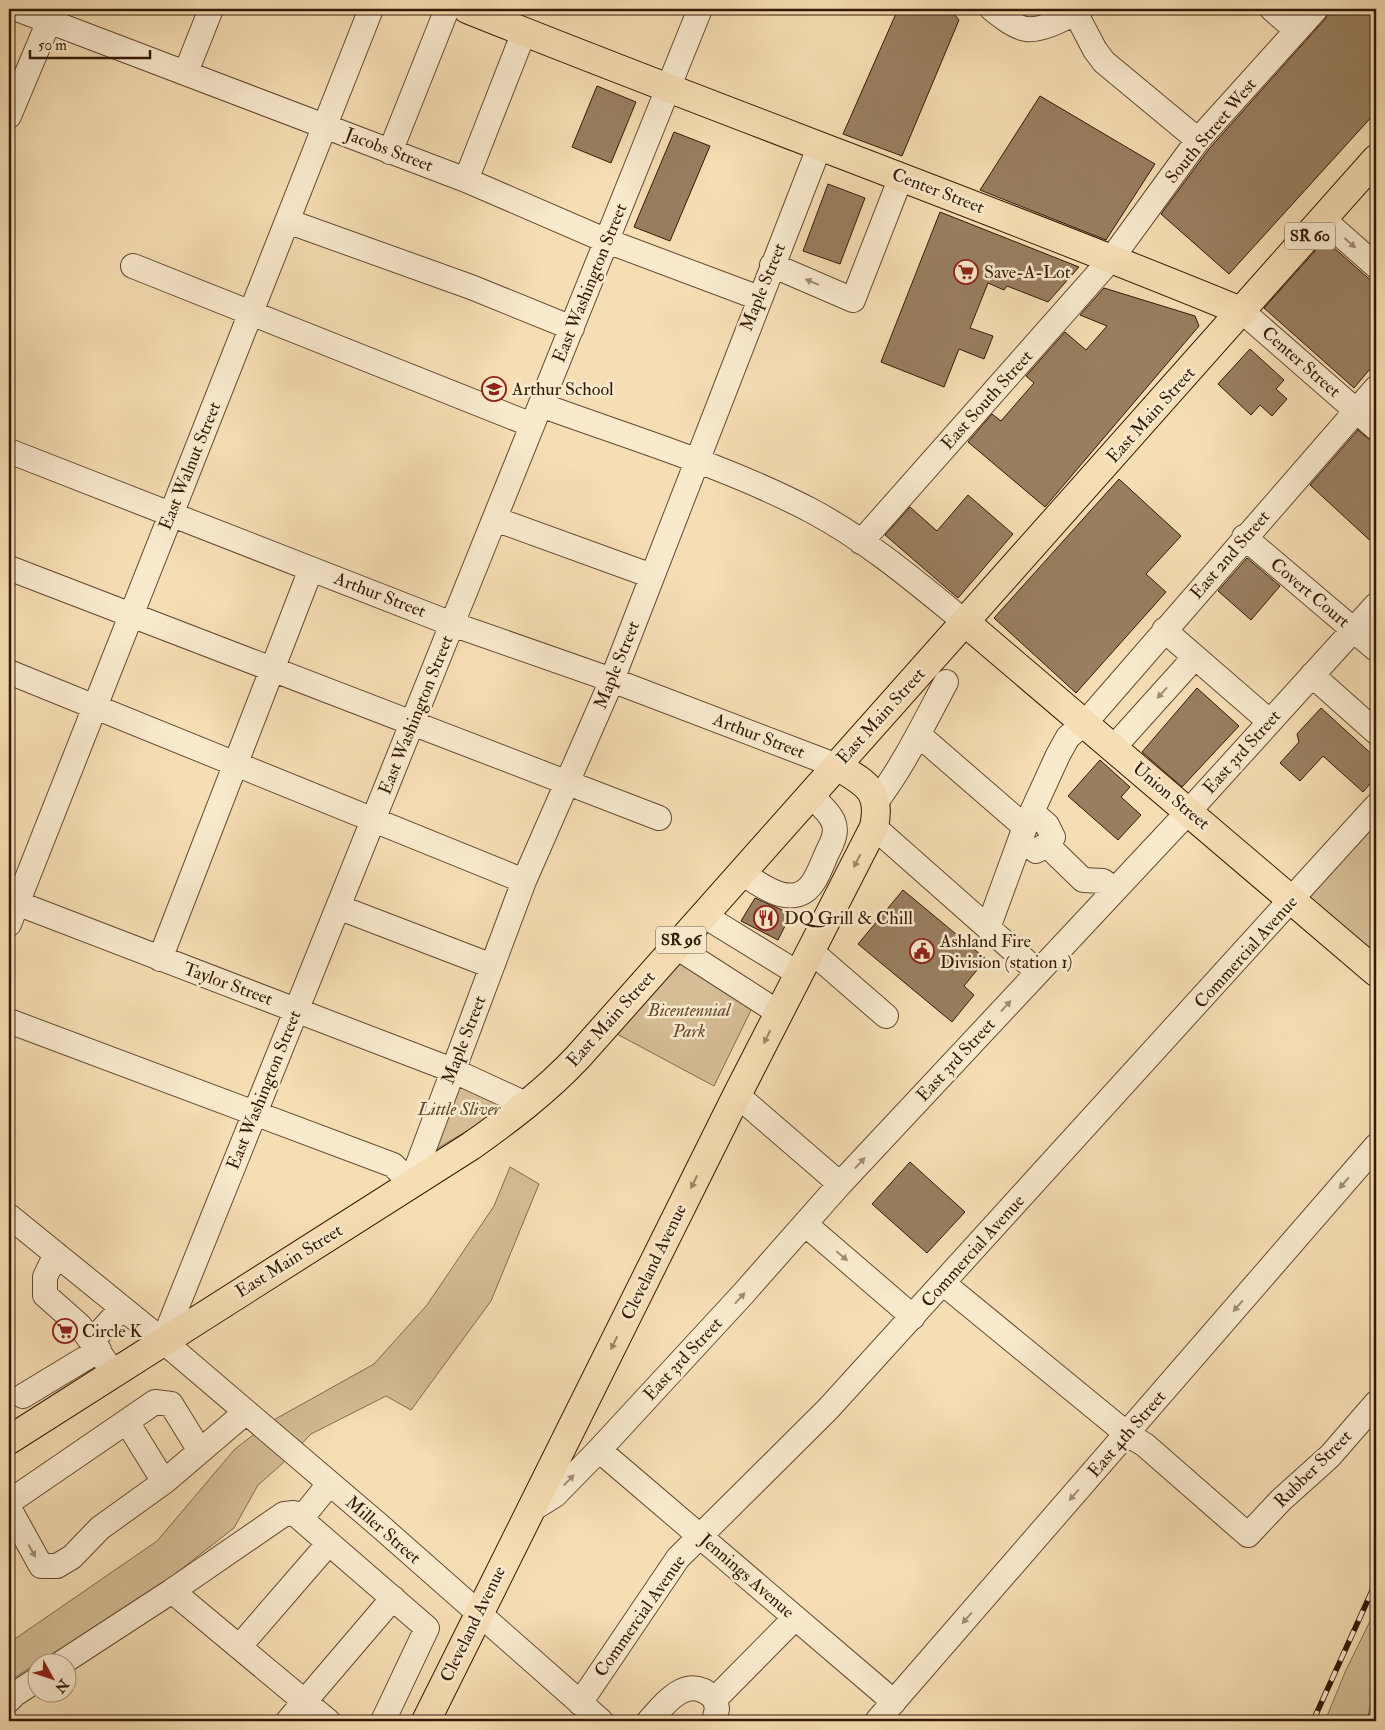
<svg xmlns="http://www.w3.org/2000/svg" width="1385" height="1730" font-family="'IM FELL Double Pica',serif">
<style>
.green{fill:#d5bd96;stroke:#846b4e}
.building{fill:#997f60;stroke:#341905}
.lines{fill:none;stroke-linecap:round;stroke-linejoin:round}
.minor-casing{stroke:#644a31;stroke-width:26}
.major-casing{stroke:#341905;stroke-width:30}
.minor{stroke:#f9eace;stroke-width:24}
.major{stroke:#f6deb4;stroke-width:28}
.rail-casing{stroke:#341905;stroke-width:5.5}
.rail{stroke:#f9eace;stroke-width:4;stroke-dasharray:11;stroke-linecap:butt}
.oneway{fill:#a08c74}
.oneway2{fill:#9f8565}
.labels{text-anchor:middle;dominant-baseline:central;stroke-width:5;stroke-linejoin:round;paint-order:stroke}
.shield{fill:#f9eace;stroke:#6f5841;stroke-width:1}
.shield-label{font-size:16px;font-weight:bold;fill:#341905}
.street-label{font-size:18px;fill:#341905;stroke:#f9eace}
.poi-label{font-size:18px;fill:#341905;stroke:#f9eace;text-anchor:start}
.park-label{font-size:18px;font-style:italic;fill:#644a30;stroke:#f9eace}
</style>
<rect width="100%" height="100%" fill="#f6deb4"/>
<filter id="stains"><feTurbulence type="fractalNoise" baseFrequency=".004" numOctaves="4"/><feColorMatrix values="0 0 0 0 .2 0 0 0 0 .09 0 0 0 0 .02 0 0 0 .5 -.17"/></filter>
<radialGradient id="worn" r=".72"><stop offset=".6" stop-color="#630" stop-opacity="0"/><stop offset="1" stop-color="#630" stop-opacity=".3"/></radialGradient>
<path class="green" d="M1376 810V961L1301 895Z
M681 962 753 1006 714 1086 615 1033Z
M446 1080 500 1100 505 1108 415 1162Z
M510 1167 539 1184 491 1301 411 1410 386 1396 311 1434 282 1464 258 1485 234 1528 134 1606 38 1662 9 1682V1643L157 1541 235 1449 270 1422 374 1364 427 1305 494 1206Z
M1376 1609V1677L1367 1721H1325L1346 1670Z"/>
<path class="building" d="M898 9H950L959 20 902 156 843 134Z
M1329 9H1371L1376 13V112L1229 274 1161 214 1209 149 1326 18Z
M597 86 636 102 611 163 572 147Z
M1040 96 1155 164 1106 240 980 190Z
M674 132 710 146 670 241 634 227Z
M828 184 865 198 840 264 803 251Z
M940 212 1079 267 1048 302 1007 286 1004 290 988 283 970 328 993 336 984 359 959 349 944 387 881 362Z
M1325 240 1376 285V362L1354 388 1264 308Z
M1104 288 1195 316 1199 326 1045 507 968 442 992 414 1001 421 1034 383 1026 376 1065 332 1086 350 1107 326 1080 315Z
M1250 349 1284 380 1276 389 1287 399 1272 416 1260 405 1251 415 1218 384Z
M1358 430 1376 445V491L1370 498 1376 504V546L1310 485Z
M1119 479 1181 536 1146 574 1166 592 1076 693 994 618Z
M968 495 1013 534 958 598 885 535 910 507 937 531Z
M1247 558 1280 586 1251 620 1218 591Z
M1197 688 1239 726 1182 787 1142 752Z
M1321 708 1376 758V777L1363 792 1323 756 1300 781 1280 763 1299 742 1297 734Z
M1100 760 1130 787 1121 797 1141 815 1118 840 1068 796Z
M903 890 986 959 964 986 974 995 952 1022 858 944Z
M755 898 791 914 778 940 741 921Z
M910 1162 965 1212 927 1253 872 1204Z"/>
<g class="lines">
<defs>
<path id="minor" d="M17 9 466 180 607 241 759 298
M992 9C1001 16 1014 27 1026 29 1043 31 1068 17 1081 9
M1272 9 1296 30
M1075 12 1095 50 1104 62 1198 140
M186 72 211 9
M9 116 54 9
M390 152 447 9
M466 180 524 32
M1324 220 1376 266
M287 221 471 287 572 328
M772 265 853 300 901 177
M133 266 532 425
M1243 312 1376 428
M541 405C631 438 726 466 812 511 868 541 916 582 965 622
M9 451 452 624 612 680 837 766
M495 519 652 576
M1244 537 1376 649
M861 542 1112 258 1198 140 1316 9
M9 568 659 818
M1164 630 1270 722
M9 672 524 881
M1312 675 1376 732
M919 735 1025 827
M1114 747 1195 657
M876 802C904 765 924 723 946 682
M1032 812 1047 825 1053 837 1049 843 1036 851
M874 827 1038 972
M1047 845 1083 880 1103 881 1115 890
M741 872C761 886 795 912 814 881 819 873 823 862 827 853 832 843 838 832 833 821 828 810 818 803 810 795
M9 900 452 1070 528 1105
M338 907 492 966
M703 915 799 974
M9 924 371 9
M988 928 1025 827 1058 755 1068 737 1085 723 1376 388
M675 946 779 1013
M811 951 886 1016
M160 959 311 569
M9 1021 393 1165 411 1183
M737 1095 840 1184
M411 1183 524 881 612 680 820 145
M9 1216 163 1341 381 1527 601 1721
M805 1224 913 1317
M56 1254 45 1277V1295L80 1326 114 1373
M944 1284 1127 1434 1145 1445 1248 1535 1281 1500 1330 1456 1376 1403
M92 1341 122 1308
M163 1341 700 9
M23 1396 99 1350
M127 1422 164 1482
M599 1450 894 1702
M329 1484 301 1519 427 1628 383 1721
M9 1502 155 1402 171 1404 200 1451
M9 1508 41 1566H57L72 1557 100 1528 164 1482 246 1412
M531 1510 555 1495 599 1450 743 1294 840 1184 1189 811 1376 605
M301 1519 294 1513 284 1514 172 1591 328 1721
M239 1647 329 1543
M63 1662 172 1591
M715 1699 795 1618
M9 1700 15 1694 38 1679
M580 1703 678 1558 828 1409 1376 806
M288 1721 393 1598
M649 1721C668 1700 688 1673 715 1699L717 1709 714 1721
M877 1721 1376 1146"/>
<path id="major" d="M467 9C725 113 986 206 1243 312
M965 622 1376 972
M9 1440 471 1146C509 1119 545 1092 578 1057L1376 159
M426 1721 737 1095 874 827C882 790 865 783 837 766"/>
</defs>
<use href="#minor" class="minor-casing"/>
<use href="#major" class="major-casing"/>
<use href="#minor" class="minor"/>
<use href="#major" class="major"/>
<defs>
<path id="rail" d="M1313 1721 1376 1582"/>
</defs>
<use href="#rail" class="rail-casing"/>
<use href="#rail" class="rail"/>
</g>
<defs><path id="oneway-solid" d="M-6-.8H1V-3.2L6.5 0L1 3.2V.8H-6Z" transform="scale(1.25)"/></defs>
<g class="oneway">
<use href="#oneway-solid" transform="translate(1350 243) rotate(41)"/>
<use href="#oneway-solid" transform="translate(812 282) rotate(-157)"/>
<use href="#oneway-solid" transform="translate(1162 693) rotate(132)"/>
<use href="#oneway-solid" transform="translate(1006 1006) rotate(-47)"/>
<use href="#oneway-solid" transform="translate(860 1163) rotate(-47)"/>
<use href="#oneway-solid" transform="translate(1344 1183) rotate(131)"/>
<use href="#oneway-solid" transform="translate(842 1256) rotate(40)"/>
<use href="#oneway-solid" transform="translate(740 1298) rotate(-48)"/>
<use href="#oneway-solid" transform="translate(1238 1306) rotate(131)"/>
<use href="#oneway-solid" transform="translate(569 1480) rotate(-46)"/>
<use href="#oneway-solid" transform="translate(1074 1495) rotate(131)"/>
<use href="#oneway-solid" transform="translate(32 1551) rotate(61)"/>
<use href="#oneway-solid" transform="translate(967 1618) rotate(131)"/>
</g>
<g class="oneway2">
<use href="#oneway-solid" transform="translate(857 861) rotate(117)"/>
<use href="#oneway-solid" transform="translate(767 1037) rotate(117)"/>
<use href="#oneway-solid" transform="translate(694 1182) rotate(116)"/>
<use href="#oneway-solid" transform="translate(614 1343) rotate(116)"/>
</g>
<defs>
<symbol id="supermarket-ring" viewBox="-11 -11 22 22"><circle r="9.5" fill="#f9eace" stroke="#8f2418" stroke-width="1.5"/><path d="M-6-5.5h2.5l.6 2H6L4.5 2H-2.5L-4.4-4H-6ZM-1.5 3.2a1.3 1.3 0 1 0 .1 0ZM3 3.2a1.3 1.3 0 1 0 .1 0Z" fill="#8f2418"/></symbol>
<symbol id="school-ring" viewBox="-11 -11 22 22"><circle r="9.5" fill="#f9eace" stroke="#8f2418" stroke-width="1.5"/><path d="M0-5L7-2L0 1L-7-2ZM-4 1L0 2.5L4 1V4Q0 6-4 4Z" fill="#8f2418"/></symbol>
<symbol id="restaurant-ring" viewBox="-11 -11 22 22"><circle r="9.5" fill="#f9eace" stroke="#8f2418" stroke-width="1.5"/><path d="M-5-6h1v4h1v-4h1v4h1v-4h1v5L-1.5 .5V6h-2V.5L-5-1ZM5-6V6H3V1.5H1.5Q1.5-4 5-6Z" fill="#8f2418"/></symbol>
<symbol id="civic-ring" viewBox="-11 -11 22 22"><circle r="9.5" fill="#f9eace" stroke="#8f2418" stroke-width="1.5"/><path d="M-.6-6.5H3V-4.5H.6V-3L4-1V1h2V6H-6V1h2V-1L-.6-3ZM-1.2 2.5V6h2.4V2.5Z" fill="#8f2418"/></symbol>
</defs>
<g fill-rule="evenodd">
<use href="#supermarket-ring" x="952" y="258" width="28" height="28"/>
<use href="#school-ring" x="480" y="375" width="28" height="28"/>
<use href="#restaurant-ring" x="752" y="904" width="28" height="28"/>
<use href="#civic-ring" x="908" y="937" width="28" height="28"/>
<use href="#supermarket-ring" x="51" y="1317" width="28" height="28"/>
</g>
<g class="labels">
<g class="shield">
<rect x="1285" y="222.5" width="50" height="27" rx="4"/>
<rect x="656" y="926.5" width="50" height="27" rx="4"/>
</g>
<g class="shield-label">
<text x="1310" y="236">SR 60</text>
<text x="681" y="940">SR 96</text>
</g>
<g class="street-label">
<text transform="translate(1211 131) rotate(-50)">South Street West</text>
<text transform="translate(389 150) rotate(21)">Jacobs Street</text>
<text transform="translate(938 191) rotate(21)">Center Street</text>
<text transform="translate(590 283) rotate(-68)">East Washington Street</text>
<text transform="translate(763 287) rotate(-68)">Maple Street</text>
<text transform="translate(1301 362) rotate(41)">Center Street</text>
<text transform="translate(987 400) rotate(-48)">East South Street</text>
<text transform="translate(1151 415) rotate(-48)">East Main Street</text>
<text transform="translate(190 466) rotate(-68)">East Walnut Street</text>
<text transform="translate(1230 555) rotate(-49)">East 2nd Street</text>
<text transform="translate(1310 593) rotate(40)">Covert Court</text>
<text transform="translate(380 595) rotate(21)">Arthur Street</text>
<text transform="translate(617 665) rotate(-68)">Maple Street</text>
<text transform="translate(416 715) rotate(-68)">East Washington Street</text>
<text transform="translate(881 716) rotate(-48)">East Main Street</text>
<text transform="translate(759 736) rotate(21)">Arthur Street</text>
<text transform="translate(1242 752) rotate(-48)">East 3rd Street</text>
<text transform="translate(1171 796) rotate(40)">Union Street</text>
<text transform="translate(1246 952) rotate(-48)">Commercial Avenue</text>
<text transform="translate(228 984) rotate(20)">Taylor Street</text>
<text transform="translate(611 1019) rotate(-48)">East Main Street</text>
<text transform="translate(464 1040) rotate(-69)">Maple Street</text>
<text transform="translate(956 1060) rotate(-47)">East 3rd Street</text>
<text transform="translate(264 1090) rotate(-68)">East Washington Street</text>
<text transform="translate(973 1251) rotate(-48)">Commercial Avenue</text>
<text transform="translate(289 1261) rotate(-32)">East Main Street</text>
<text transform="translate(654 1262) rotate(-64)">Cleveland Avenue</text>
<text transform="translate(683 1359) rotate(-47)">East 3rd Street</text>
<text transform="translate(1127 1434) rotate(-49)">East 4th Street</text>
<text transform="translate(1313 1469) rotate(-45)">Rubber Street</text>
<text transform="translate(383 1530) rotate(41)">Miller Street</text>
<text transform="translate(747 1576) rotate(41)">Jennings Avenue</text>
<text transform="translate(640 1616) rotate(-55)">Commercial Avenue</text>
<text transform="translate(473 1624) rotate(-64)">Cleveland Avenue</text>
</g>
<g class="poi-label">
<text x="984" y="272">Save-A-Lot</text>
<text x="512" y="389">Arthur School</text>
<text x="784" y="918">DQ Grill &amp; Chill</text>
<text x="940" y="941">Ashland Fire<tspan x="940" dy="21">Division (station 1)</tspan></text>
<text x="82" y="1331">Circle K</text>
</g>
<g class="park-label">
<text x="689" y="1010">Bicentennial<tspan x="689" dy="21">Park</tspan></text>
<text x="459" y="1109">Little Sliver</text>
</g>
</g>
<rect width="1385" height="1730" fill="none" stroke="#f6deb4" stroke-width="30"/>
<rect x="10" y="10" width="1365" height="1710" fill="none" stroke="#341905" stroke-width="2.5"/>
<rect x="15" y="15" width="1355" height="1700" fill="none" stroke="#341905"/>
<g transform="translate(52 1678) rotate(130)"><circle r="24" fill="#f9eace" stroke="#aa967e"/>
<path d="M0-4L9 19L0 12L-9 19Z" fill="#8f2418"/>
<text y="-8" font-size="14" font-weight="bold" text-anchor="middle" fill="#341905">N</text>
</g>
<path d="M30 50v8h120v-8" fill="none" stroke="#341905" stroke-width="2.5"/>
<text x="38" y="50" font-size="15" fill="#341905" stroke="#f9eace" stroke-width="4" paint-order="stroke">50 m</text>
<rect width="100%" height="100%" filter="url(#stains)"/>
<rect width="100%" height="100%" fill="url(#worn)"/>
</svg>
